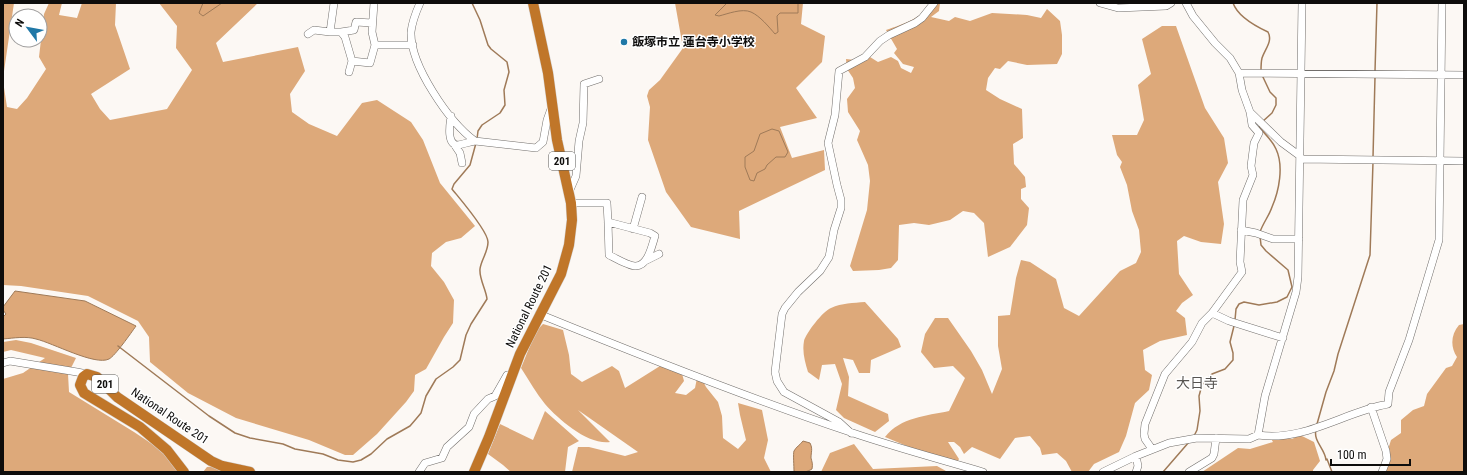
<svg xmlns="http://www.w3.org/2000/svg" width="1467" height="475" font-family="'Roboto Condensed','Noto Sans JP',sans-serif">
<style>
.forest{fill:#dda97a}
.water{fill:#dda879;stroke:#9f7a58}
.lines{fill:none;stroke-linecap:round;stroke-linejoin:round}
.stream{stroke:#9f7a58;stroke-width:1.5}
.minor-casing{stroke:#716e6b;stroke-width:8}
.highway-casing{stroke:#d4d3d3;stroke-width:11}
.minor{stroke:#fff;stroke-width:7}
.highway{stroke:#c07629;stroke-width:10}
.poi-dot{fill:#2078a7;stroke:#fff;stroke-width:1.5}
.labels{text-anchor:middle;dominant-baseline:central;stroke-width:3;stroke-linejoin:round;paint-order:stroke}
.shield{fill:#fff;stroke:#565655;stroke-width:1}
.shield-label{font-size:11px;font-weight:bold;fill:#0e0d0c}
.poi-label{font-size:12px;font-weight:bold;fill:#0e0d0c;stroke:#fff;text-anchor:start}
.street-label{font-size:12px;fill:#0e0d0c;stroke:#fff}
.quarter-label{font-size:14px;fill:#575451;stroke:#fff}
</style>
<rect width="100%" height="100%" fill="#fcf8f4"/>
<path class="forest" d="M3 3H14L3 78Z
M49 3H62L59 15 77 18 82 3H116L115 25 130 69 91 94 100 109 110 120 167 109 192 70 176 48 177 26 159 3H258L216 43 223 62 298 47 305 71 290 94 292 112 309 124 337 136 362 103 377 100 411 122 423 140 440 183 475 226 461 238 446 242 432 253 431 266 444 282 454 300 453 323 444 337 426 369 415 375 414 391 406 402 377 434 353 455H345L309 440 236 418 188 393 150 362 149 337 138 321 88 296 21 286 3 285V81L7 107 17 109 27 98 46 69 39 57 44 14Z
M675 3H803L801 24 825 36 822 62 796 88 817 118 780 127 792 158 824 150 825 170 739 211 740 239 691 227 666 192 648 140 650 107 647 96 649 90 660 80 683 48Z
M931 3H940L939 11 931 17 949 21 955 17 970 21 992 13 1027 15 1041 18 1047 9 1060 21 1062 35V54L1057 64 1027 65 1008 61 1000 69 995 68 988 78 986 90 1000 99 1022 109 1023 138 1013 144 1014 164 1025 177 1026 187 1021 189V199L1029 208 1027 225 1010 247 988 257 984 223 974 213 963 211 950 220 929 225 914 223 899 225 898 260 891 268 879 270 853 271 850 266 867 210 870 181 868 165 857 140 860 131 848 112 847 99 855 88 853 78 847 69 846 59 855 60 870 57 878 62 891 57 898 61 901 68 911 73 914 67 903 64 894 53 897 49 886 30C903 24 921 19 931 3Z
M1162 26H1176L1205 108 1224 138 1228 163 1218 182 1224 224 1221 244 1201 242 1184 236 1177 241 1179 274 1193 295 1182 303 1176 311 1185 318 1187 335 1160 341 1143 350 1145 370 1152 375 1149 390 1135 403 1126 436 1119 452 1094 464 1088 472H1072L1066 461 1057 453 1042 455 1040 448 1030 436 1015 438 1000 459 972 447 964 454 960 447 954 442H948L959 459 955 466 885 437C901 417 926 416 949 411L965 378 953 366 934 368 921 352 925 334 935 318H948L971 351 982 370 992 394 1002 369 998 346V316L1010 315 1016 278 1021 260 1030 262 1056 279 1064 308 1079 316 1120 271 1136 263 1141 252 1139 230 1132 211 1127 185 1120 167 1122 162 1117 155 1112 135H1137L1144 120 1138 85 1151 74 1142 39Z
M865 302 898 339 901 347 871 360 870 373H859L853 360 843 358 849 377 848 396 888 414 889 421 875 432 844 418 836 410 842 384 835 364 822 365 819 380 808 372C805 362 802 352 804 341 806 333 823 311 831 308 842 303 853 303 865 302Z
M543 324 563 330 569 355 571 374 582 382 612 366 619 371 625 388 660 366 681 370 684 381 675 393 686 395 695 388 697 378 703 381 706 387 718 402 722 416 723 438 738 449 746 440 740 415 738 403 762 410 768 440 764 458 771 472H572L578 447H589L625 456 638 452 578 410 610 442C588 445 559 420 545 404 536 393 529 380 521 368L536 331Z
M1464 324V472H1381L1391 440 1401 433V420L1413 410 1424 406 1427 394 1446 368 1452 366 1457 357C1450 347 1451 334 1459 325Z
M16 340 31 343 76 358 68 374 69 392 134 432 161 450 178 472H3V379L23 373 45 358 11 350 3 352V342Z
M545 411 579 441 568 447 565 472H511L503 465 488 454 500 424 533 440Z
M1300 435 1314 442 1320 461 1313 470V472H1202L1238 448 1250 449 1273 442 1270 437H1284L1292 439Z
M854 444 873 469 937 466 946 471 944 472H821L830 453Z
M239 464 258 472H203L207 467Z"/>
<path class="water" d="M203 3H222L203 16 199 13Z
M727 3H798V13H780L777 16 778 32 775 34C769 27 760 16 751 12 742 8 727 14 719 16L715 15Z
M772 129 779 131 788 152 785 157H776L767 165 765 169 757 173 754 181 750 180 745 167V157L754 151 760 134Z
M15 291 85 301 136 326C131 333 115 356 109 359 95 366 53 343 36 339 26 336 14 338 3 339V317L6 314 3 310V307Z
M803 441 810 443C813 449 811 452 811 458 812 462 813 464 812 469 807 472 800 474 794 471 794 467 793 453 794 451 796 447 800 445 803 441Z"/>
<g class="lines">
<path class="stream" d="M472 3 480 20 488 45 491 49 507 62 509 72 504 90 505 105 500 113 482 125 478 131 477 139
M1233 3C1238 17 1255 26 1268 32 1273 41 1265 49 1262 58 1261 62 1261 67 1261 71
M1375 71 1377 3
M1262 75 1270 92 1276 98V105L1272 113 1262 122
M1260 125 1259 127C1265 134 1272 140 1276 149 1284 166 1279 191 1272 207 1269 216 1263 223 1260 232
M1373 157 1375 77
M1235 320 1236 309 1239 304 1244 302 1259 305 1277 302 1287 297 1292 287 1288 270 1266 251 1261 245 1260 236
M118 346 209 416 235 433 250 438 283 444 295 449 323 454 338 460 353 462 361 460 371 454 387 439 410 426 416 419 421 413 426 396 436 379 453 367 460 360 466 335 471 324 487 299C486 289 479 279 480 269 481 260 488 252 488 242 488 231 460 199 452 189L454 184 470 165 476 143
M1317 424 1326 392 1334 371 1338 354 1370 255 1373 162
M1316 430C1313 441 1325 449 1326 460L1327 459 1332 472
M1194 436 1197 430 1200 411 1199 396 1202 385 1212 374 1225 369 1233 360V353L1230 342 1234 326
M1163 472 1189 442"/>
<defs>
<path id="minor" d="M334 3 330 32H341L345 37 352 61 349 72
M374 3 372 32 375 45H413
M420 3C416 12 412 22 411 32 410 65 449 122 475 141L536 148 543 142 547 120 552 106
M1100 3 1118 8 1166 6 1171 3
M341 32 354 30 356 22 372 23
M308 34 314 30 330 32
M352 61 370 63 375 45
M1239 73 1464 75
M1250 112 1281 142 1300 156
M451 116C450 123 446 145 458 145 464 144 469 142 475 141
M454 144 460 153 462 163
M1300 159 1464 161
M569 192 576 176 579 141 583 123 584 84 599 79
M571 203H607L608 222 609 255C615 258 629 266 635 266 648 267 652 245 655 236L650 233 608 222
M633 229 642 197
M1241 230 1256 233 1273 239H1299
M645 261 659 254
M1212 313 1229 321 1283 338
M539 314C642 356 745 397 850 432 894 447 939 459 983 472
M3 363 10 361 77 372 87 374
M1371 407 1386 451 1387 459 1382 472
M851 433 839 422 784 392 777 381 775 372 782 314 785 308 798 292 820 271 829 257 834 230 841 208V200L837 185 828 143 835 115 839 71 865 57 880 41 889 35 915 23 922 18 934 3
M1258 435C1304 442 1344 412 1388 404L1389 392 1409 340 1439 240 1442 3
M1152 449 1145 439 1144 434 1145 424 1165 374 1192 342 1202 323 1212 313 1242 272 1240 262 1243 200 1253 175 1251 166 1254 143 1259 133 1252 125 1250 112 1242 90 1239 73 1230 58 1215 43 1193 16 1186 3
M419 472 425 463 442 458 447 447 469 427 474 414 488 399 495 396 507 375H512
M1103 472 1136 456 1169 443 1197 438 1249 439 1258 435 1265 396 1296 292 1298 277 1302 3
M1136 472 1138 466 1136 456
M1189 472 1212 458 1214 454 1216 438"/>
<path id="highway" d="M184 472 167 450 140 427 84 393 80 385 83 377 87 374 97 377 117 397 211 461 222 466 250 472
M474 472 489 437 520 354 561 274 569 245 572 220 571 203 557 140 548 73 533 3"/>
</defs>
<use href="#minor" class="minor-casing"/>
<use href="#highway" class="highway-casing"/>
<use href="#minor" class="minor"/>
<use href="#highway" class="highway"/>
</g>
<circle class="poi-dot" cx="624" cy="42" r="4"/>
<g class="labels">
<g class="shield">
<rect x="549" y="152" width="26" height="18" rx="3"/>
<rect x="92" y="375" width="26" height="18" rx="3"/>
</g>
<g class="shield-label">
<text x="562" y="161">201</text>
<text x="105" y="384">201</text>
</g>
<g class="poi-label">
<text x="632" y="42">飯塚市立 蓮台寺小学校</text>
</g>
<g class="street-label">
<text transform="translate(529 306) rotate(-64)">National Route 201</text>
<text transform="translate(170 416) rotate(34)">National Route 201</text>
</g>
<g class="quarter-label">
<text x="1197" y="383">大日寺</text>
</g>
</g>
<rect width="1467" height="475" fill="none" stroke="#0e0d0c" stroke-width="8"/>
<g transform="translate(28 28) rotate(302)"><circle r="19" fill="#ffffff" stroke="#9f9e9e"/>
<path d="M0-3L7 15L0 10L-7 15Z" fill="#2078a7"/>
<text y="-6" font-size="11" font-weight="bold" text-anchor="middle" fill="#0e0d0c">N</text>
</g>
<path d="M1331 459v6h79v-6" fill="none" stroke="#0e0d0c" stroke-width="2"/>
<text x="1337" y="459" font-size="12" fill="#0e0d0c" stroke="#ffffff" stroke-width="3" paint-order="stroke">100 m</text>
</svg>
